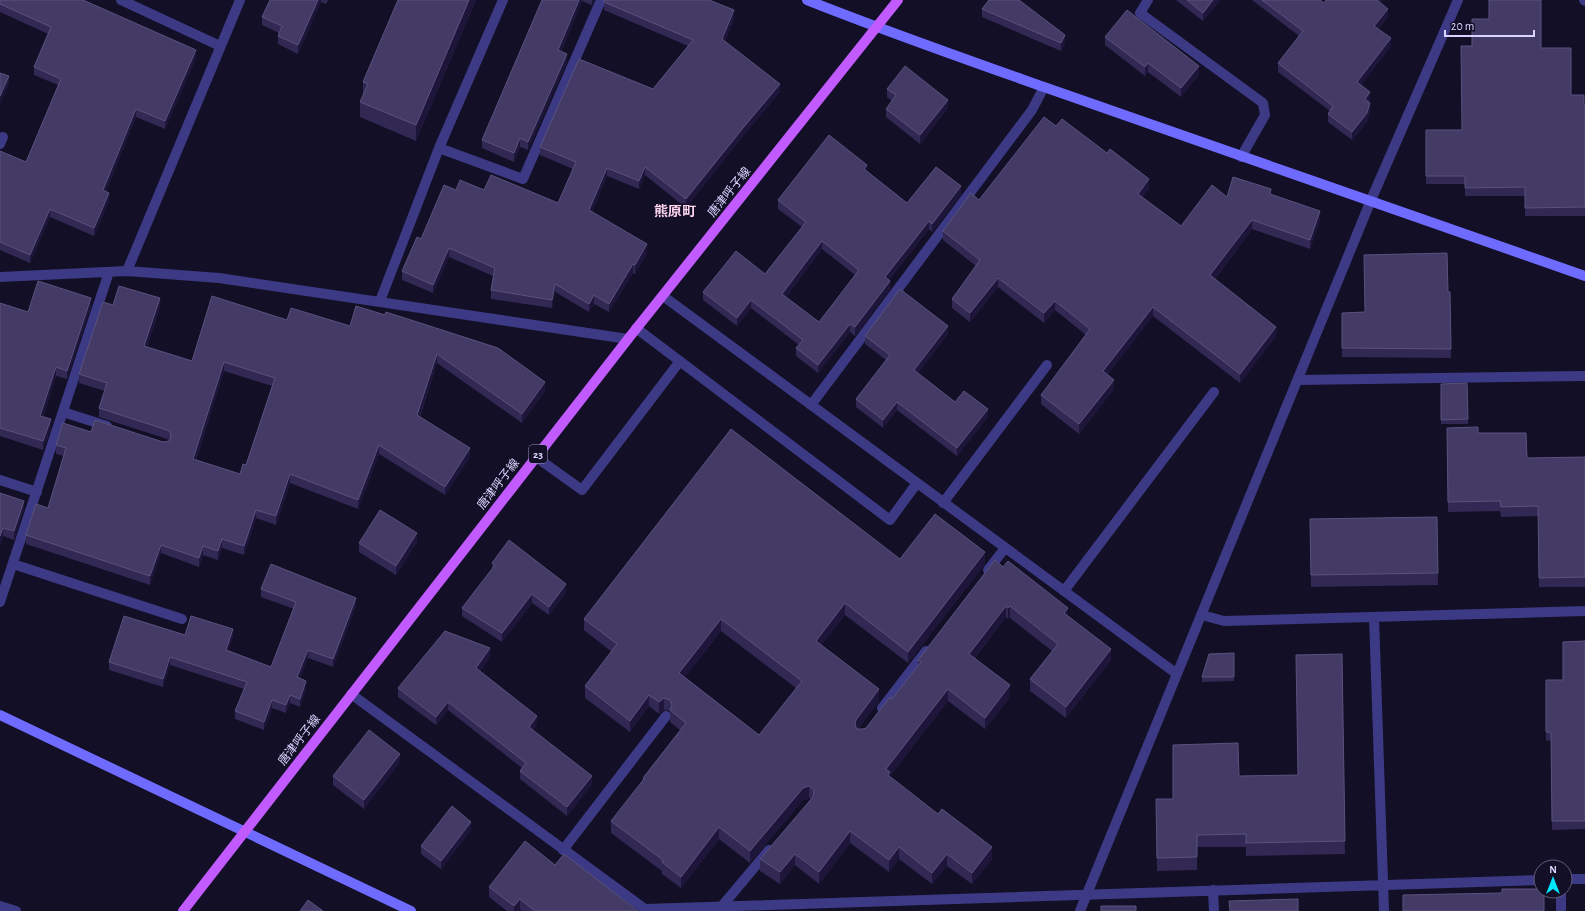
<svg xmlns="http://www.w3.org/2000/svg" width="1585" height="911" font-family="'Alegreya Sans','Noto Sans JP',sans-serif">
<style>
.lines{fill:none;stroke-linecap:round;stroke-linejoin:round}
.lane{stroke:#3d3a85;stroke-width:10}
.street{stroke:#3d3a85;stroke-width:10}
.secondary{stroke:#6f6bff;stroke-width:10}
.primary{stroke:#c25bff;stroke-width:10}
.wall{fill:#312854;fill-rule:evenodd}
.shaded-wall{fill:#1d163a}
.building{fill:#433a66;stroke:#5a527e;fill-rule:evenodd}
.labels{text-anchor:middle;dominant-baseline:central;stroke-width:3;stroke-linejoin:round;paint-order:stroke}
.shield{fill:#130f26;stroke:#9e99be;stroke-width:1}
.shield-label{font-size:11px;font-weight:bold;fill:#d9d4ff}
.street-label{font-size:12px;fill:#d9d4ff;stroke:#130f26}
.quarter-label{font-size:14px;font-weight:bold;fill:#ffd6f0;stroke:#130f26}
</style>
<rect width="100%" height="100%" fill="#130f26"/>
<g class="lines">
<path class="lane" d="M0 144 3 137
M636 328 890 520 917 483
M811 405 1032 110 1044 87
M63 412 107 426
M536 457 582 490 680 361
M0 480 37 492
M943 503 1047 365
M13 564 182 619
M988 570 1005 548
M1064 591 1214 392
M882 708 926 651
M563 850 666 716
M722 906 769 850"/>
<path class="street" d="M121 0 220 46
M1148 0 1140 13 1263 103 1265 115 1241 157
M1584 0 1585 1
M439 148 503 0
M127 271 240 0
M0 277 127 271 219 278 628 339
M663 296 1177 674
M380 301 439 148 523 179 601 0
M1298 380 1585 376
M0 602 109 272
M1202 615 1224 621 1585 611
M1374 617 1384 911
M351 694 645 909 1541 880
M1565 879H1585
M1213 890 1214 911
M0 906 16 911
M1080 911 1371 200 1458 0
M1561 911V891"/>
<path class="secondary" d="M807 0C885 31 965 59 1044 87 1224 151 1405 212 1585 276
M0 715 411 911"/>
<path class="primary" d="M183 911 628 339 898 0"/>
</g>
<path class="wall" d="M0 0 196 58 165 129 136 117 106 191 109 201 94 236 50 217 30 263 0 250V151L26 162 58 85 34 75V67L48 34 0 12Z
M270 0H328L326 4 321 2 298 54 278 44V36L279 33 262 25V17Z
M398 0H476L416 141 360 117V102L363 96V82Z
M542 0H594L592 5 582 1 561 52 567 62 528 150 520 147 514 162 482 148V140Z
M1176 0H1220L1203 21Z
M1252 0H1320L1324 3H1380L1388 17 1378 29 1391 46 1361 85 1370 100 1369 102 1370 111 1367 122 1352 140 1328 122V114L1330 111 1278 72V63L1299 36Z
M604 2 734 19 725 41 780 92 743 136 686 208 645 175 639 189 607 176 592 212 647 253 635 274 633 273 609 312 594 304 589 312 555 292 552 308 491 299V290L493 276 449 257 433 293 402 280V271L421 239 456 190H484L558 203 573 169 540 155V147L653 89 688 46 604 10Z
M982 9 1065 44 1061 51 982 17Z
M1105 37 1199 75 1181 97 1148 72 1145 76 1105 45Z
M1541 48 1571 95 1584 105H1585V216H1525V196H1465V184H1426V130H1462Z
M887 89 948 108 920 144 886 117V109L892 101 887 97Z
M1056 126 1149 189 1142 197 1181 226 1227 197 1271 194 1320 220 1310 249 1252 229 1215 279 1276 336 1240 383 1153 316 1107 375 1114 389 1079 434 1041 404V395L1086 335 1055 310 1044 323 998 287 970 322 952 308V299L976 266 943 240V231L979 200Z
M867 171 907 203 961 195 932 232 929 229 889 280 890 289 855 336 850 332 818 373 796 356V348L799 345 751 308 737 326 703 300V292L765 274 802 227 778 209V200ZM822 249 855 275 819 322 786 297Z
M1448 292H1450L1451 358 1342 357V313L1365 312Z
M0 303 28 312 91 307 67 379 56 376 43 417 51 428 43 450 0 436Z
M113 305 160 307 147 347 192 361 287 320 350 326 545 391 522 423 437 363 420 417 470 457 445 495 379 454 358 509 290 483 276 525 256 518 244 555 222 548 218 560 203 555 199 567 161 553 150 585 26 544V535L48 508 64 456 56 454V445L91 432 163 442 169 441 167 439 99 417V408L105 391 79 383V374ZM224 371 272 386 246 465 240 474 196 460Z
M948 334 918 373 955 402 988 417 957 456 897 410 883 428 856 407V399L886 360 865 344V336Z
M1467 383 1468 424H1441V384Z
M1447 428 1478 433 1527 458 1585 457V587H1539L1538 516 1501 517 1500 511 1448 512Z
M0 493 24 509 14 540 3 536 0 545Z
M1437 517 1438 585 1311 587 1310 519Z
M417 542 396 575 359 552V543Z
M900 559 985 564 908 663 845 615 821 645 879 701 858 729H863L866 728 892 699 918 666V660L995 560 1068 616 1111 660 1066 718 1030 691V679L1052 651 1010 618 1008 619 1006 617 975 658 1010 697 985 729 948 701 890 776V777L992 859 972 884 947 866 932 884 899 859 889 872 850 843 819 884 795 865 780 884 760 871V859L811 799 809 798 803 800 750 863 719 839 681 888 662 874V871L611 833V821L643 781V778L680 730 670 722V711L664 710 659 714 649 706 630 732 585 698V686L612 652 584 630V619ZM721 631 796 688 759 735 685 677Z
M492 563 566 593 549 615 532 603 502 642 462 616V608L492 569Z
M261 589 356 606 333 667 308 658 300 678 306 689 300 707 290 703 286 713 272 708 264 730 235 719V711L244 689 170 665 163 687 109 670V662L185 635 233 637 228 650 271 667 294 609 261 597Z
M1585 641V829L1552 830 1551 740 1546 741V680H1563Z
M1234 653V681L1202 682V677Z
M1342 654 1345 854 1246 856V847H1197V870L1157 871 1156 812 1173 799 1239 776 1298 775Z
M490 657 480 671 537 724 533 730 592 784 567 816 520 779V771L522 768 448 710 436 725 398 697V688Z
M400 762 364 809 333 785V776Z
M471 830 441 869 421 854V846Z
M555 865 638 911H522L520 910 518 911H507L489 897V887Z"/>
<path class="shaded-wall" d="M318 0H321V2L298 54V45Z
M469 0H476L416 141V125Z
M579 0H582V1L558 59V50Z
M592 0H594L592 5Z
M1213 0H1220L1203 21V13Z
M1376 0H1383L1376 8Z
M1388 9V17L1374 34V26Z
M734 10V19L722 47V39Z
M1065 35V44L1061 51V43Z
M1391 38V46L1357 91V82Z
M196 50V58L165 129V121Z
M567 54V62L528 150V142Z
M1148 63V72L1145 76V67Z
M1199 66V75L1181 97V88Z
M9 76V84L0 104V96Z
M780 84V92L743 136 686 208V199L743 128Z
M1370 92V100L1365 107V99Z
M948 100V108L920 144V135Z
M1370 103V111L1367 122 1352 140V132Z
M136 109V117L103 198V190Z
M520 138V147L514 162V153Z
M867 165V173L864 169Z
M645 167V175L639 189V181Z
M607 168V176L589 219V210Z
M1149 179V189L1138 203V194Z
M961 186V195L932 232V224Z
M109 193V201L94 236V228Z
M50 209V217L30 263V255Z
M1320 211V220L1310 249V240Z
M1252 220V229L1210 285V275Z
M929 221V229L885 285V277Z
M822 241V249L782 302V294Z
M647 244V253L635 274V265Z
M449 248V257L433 293V285Z
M633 264V273L609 312V304Z
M998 278V287L970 322V313Z
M890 281V289L855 336V327Z
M555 284V292L552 308V300Z
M594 295V304L589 312V304Z
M91 298V307L67 379V371Z
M160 298V307L144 355V346Z
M751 300V308L737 326V318Z
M1055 301V310L1044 323V313Z
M1153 307V316L1103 381V371Z
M850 324V332L818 373V365Z
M948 326V334L914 378V370Z
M1276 327V336L1240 383V374Z
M437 354V363L417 424V415Z
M224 362V371L193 468V459Z
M56 367V376L40 425V416Z
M1114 380V389L1079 434V424Z
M545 382V391L522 423V414Z
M897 402V410L883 428V420Z
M988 409V417L957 456V448Z
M51 419V428L43 450V441Z
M379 445V454L358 509V500Z
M470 448V457L445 495V487Z
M290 474V483L276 525V516Z
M24 501V509L14 540V531Z
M256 510V518L244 555V546Z
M3 528V536L0 545V536Z
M417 533V542L396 575V566Z
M222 539V548L218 560V551Z
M161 545V553L150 585V576Z
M203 546V555L199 567V558Z
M985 552V564L908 663V652Z
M566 584V593L549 615V607Z
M532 594V603L502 642V633Z
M356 598V606L333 667V659Z
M845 603V615L816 652V641Z
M1006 606V617L969 665V654Z
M1010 606V618L1008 619V608Z
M1068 608V619L1064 613Z
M721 619V631L679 685V673Z
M233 629V637L226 658V650Z
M490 648V657L476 676V668Z
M1111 649V660L1066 718V707Z
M308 650V658L297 685V677Z
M170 657V665L163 687V679Z
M306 681V689L300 707V699Z
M1010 685V697L985 729V718Z
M879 689V701L856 731 855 725 856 720Z
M948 689V701L890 776V784L886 769Z
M290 695V703L286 713V705Z
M649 695V706L630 732V721Z
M664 698V710L659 714V702Z
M272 700V708L264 730V722Z
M448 702V710L436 725V717Z
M537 716V724L529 735V727Z
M400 754V762L364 809V800Z
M592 776V784L567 816V807Z
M809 786V798L803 800 750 863V851L803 788Z
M471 822V830L441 869V861Z
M719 827V839L681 888V877Z
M850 831V843L819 884V872Z
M899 847V859L889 872V860Z
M992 847V859L972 884V873Z
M795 854V865L780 884V872Z
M947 854V866L932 884V873Z
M520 899V910L518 911H514V906Z"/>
<path class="building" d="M0 0H83L196 50 165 121 136 109 103 190 109 193 94 228 50 209 30 255 0 242V151L26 162 61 79 34 67 51 27 0 4Z
M270 0H318L298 45 278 36 282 26 262 17Z
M398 0H469L416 125 360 102 368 84 363 82Z
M542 0H579L558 50 567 54 528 142 520 138 514 153 482 140Z
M604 0H709L734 10 722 39 780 84 743 128 686 199 645 167 639 181 607 168 589 210 647 244 635 265 633 264 609 304 594 295 589 304 555 284 552 300 491 290 495 268 449 248 433 285 402 271 417 237 421 239 444 185 456 190 460 180 484 190 491 175 558 203 576 162 540 147 579 59 653 89 693 40 604 2Z
M989 0H1019L1065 35 1061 43 982 9Z
M1187 0H1213L1203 13Z
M1262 0H1320L1324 3 1326 0H1377L1388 9 1374 26 1391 38 1357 82 1370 92 1365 99 1370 103 1367 113 1352 132 1328 114 1333 106 1278 63 1303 31Z
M1489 0H1541V48H1571V95H1584V105H1585V207L1525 208V187L1465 188V176H1426V130H1462L1461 46H1472V19H1489Z
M1127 10 1199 66 1181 88 1148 63 1145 67 1105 37Z
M905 66 948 100 920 135 886 109 896 95 887 89Z
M0 73 9 76 0 96Z
M1044 117 1056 126 1062 119 1107 153 1110 149 1149 179 1138 194 1181 226 1212 185 1227 197 1233 177 1271 189 1270 194 1320 211 1310 240 1252 220 1210 275 1276 327 1240 374 1153 307 1103 371 1114 380 1079 424 1041 395 1090 329 1055 301 1044 313 998 278 970 313 952 299 980 260 943 231 971 193 979 200Z
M829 135 867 165 864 169 907 203 936 167 961 186 932 224 929 221 885 277 890 281 855 327 850 324 818 365 796 348 803 340 751 300 737 318 703 292 736 251 765 274 806 222 778 200ZM822 241 859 270 819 322 782 294Z
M1447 253 1448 292H1450L1451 349 1342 348V313L1365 312 1364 255Z
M38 281 91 298 67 371 56 367 40 416 51 419 43 441 0 428V303L28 312Z
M119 286 160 298 144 346 192 361 212 296 287 320 291 308 350 326 356 306 385 315 386 312 498 348 545 382 522 414 437 354 417 415 470 448 445 487 379 445 358 500 290 474 276 516 256 510 244 546 222 539 218 551 203 546 199 558 161 545 150 576 26 535 36 504 48 508 66 448 56 445 63 423 91 432 95 420 163 442 169 441 171 438 170 432 167 430 99 408 107 383 79 374 103 302 113 305ZM224 362 275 378 246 465 243 464 240 474 193 459Z
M900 289 948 326 914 370 955 402 964 391 988 409 957 448 897 402 883 420 856 399 890 355 865 336Z
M1467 383 1468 419 1441 420V384Z
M1478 427V433H1526L1527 458 1585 457V577L1539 578 1538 506 1501 507 1500 501 1448 502 1447 428Z
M731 429 900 559 935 514 985 552 908 652 845 603 816 641 879 689 856 720 855 725 857 729H863L866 728 890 697 892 699 921 662 918 660 995 560 1003 567 1008 561 1068 608 1064 613 1111 649 1066 707 1030 679 1058 644 1010 606 1008 608 1006 606 969 654 1010 685 985 718 948 689 886 769 890 772 888 775 938 814 942 809 992 847 972 873 947 854 932 873 899 847 889 860 850 831 819 872 795 854 780 872 760 859 813 797 814 790 809 786 803 788 750 851 719 827 681 877 662 862 663 860 611 821 644 779 643 778 686 723 670 710 672 705 670 700 664 698 659 702 649 695 630 721 585 686 617 644 584 619ZM721 619 802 681 759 735 679 673Z
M0 493 24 501 14 531 3 528 0 536Z
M380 510 417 533 396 566 359 543Z
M1437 517 1438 573 1311 575 1310 519Z
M509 540 566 584 549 607 532 594 502 633 462 608 495 565 492 563Z
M271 564 356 598 333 659 308 650 297 677 306 681 300 699 290 695 286 705 272 700 264 722 235 711 247 682 170 657 163 679 109 662 124 616 185 635 191 616 233 629 226 650 271 667 296 602 261 589Z
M445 631 490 648 476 668 537 716 529 727 592 776 567 807 520 771 526 763 448 702 436 717 398 688Z
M1585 641V821H1552L1551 732H1546V680H1563V642Z
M1234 653V677H1202L1209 654Z
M1342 654 1345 841 1246 843V834L1197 835V857L1157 858 1156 799H1173V745L1238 743 1239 776 1298 775 1296 655Z
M369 730 400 754 364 800 333 776Z
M452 806 471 822 441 861 421 846Z
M525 841 555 865 564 854 638 911H535L520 899 514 906 489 887Z
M1502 889H1541V891H1544V911H1403V895L1502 893Z
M1298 899V911H1230L1229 901Z
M308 900 323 911H300Z
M1101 906H1136V911H1101Z"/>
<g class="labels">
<rect class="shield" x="529" y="445" width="18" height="18" rx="3"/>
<g class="shield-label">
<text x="538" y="454">23</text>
</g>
<g class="street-label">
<text transform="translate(729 192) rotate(-51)">唐津呼子線</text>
<text transform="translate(498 484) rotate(-52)">唐津呼子線</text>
<text transform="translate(299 740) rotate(-52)">唐津呼子線</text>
</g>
<g class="quarter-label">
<text x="675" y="212">熊原町</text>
</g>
</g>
<g transform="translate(1553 879)"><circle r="19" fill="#130f26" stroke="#625e7d"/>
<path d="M0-3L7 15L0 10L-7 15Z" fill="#00e5ff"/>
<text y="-6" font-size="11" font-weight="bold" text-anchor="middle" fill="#d9d4ff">N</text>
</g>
<path d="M1445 30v6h89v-6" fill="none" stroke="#d9d4ff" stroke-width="2"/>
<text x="1451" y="30" font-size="12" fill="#d9d4ff" stroke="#130f26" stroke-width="3" paint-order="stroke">20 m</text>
</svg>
